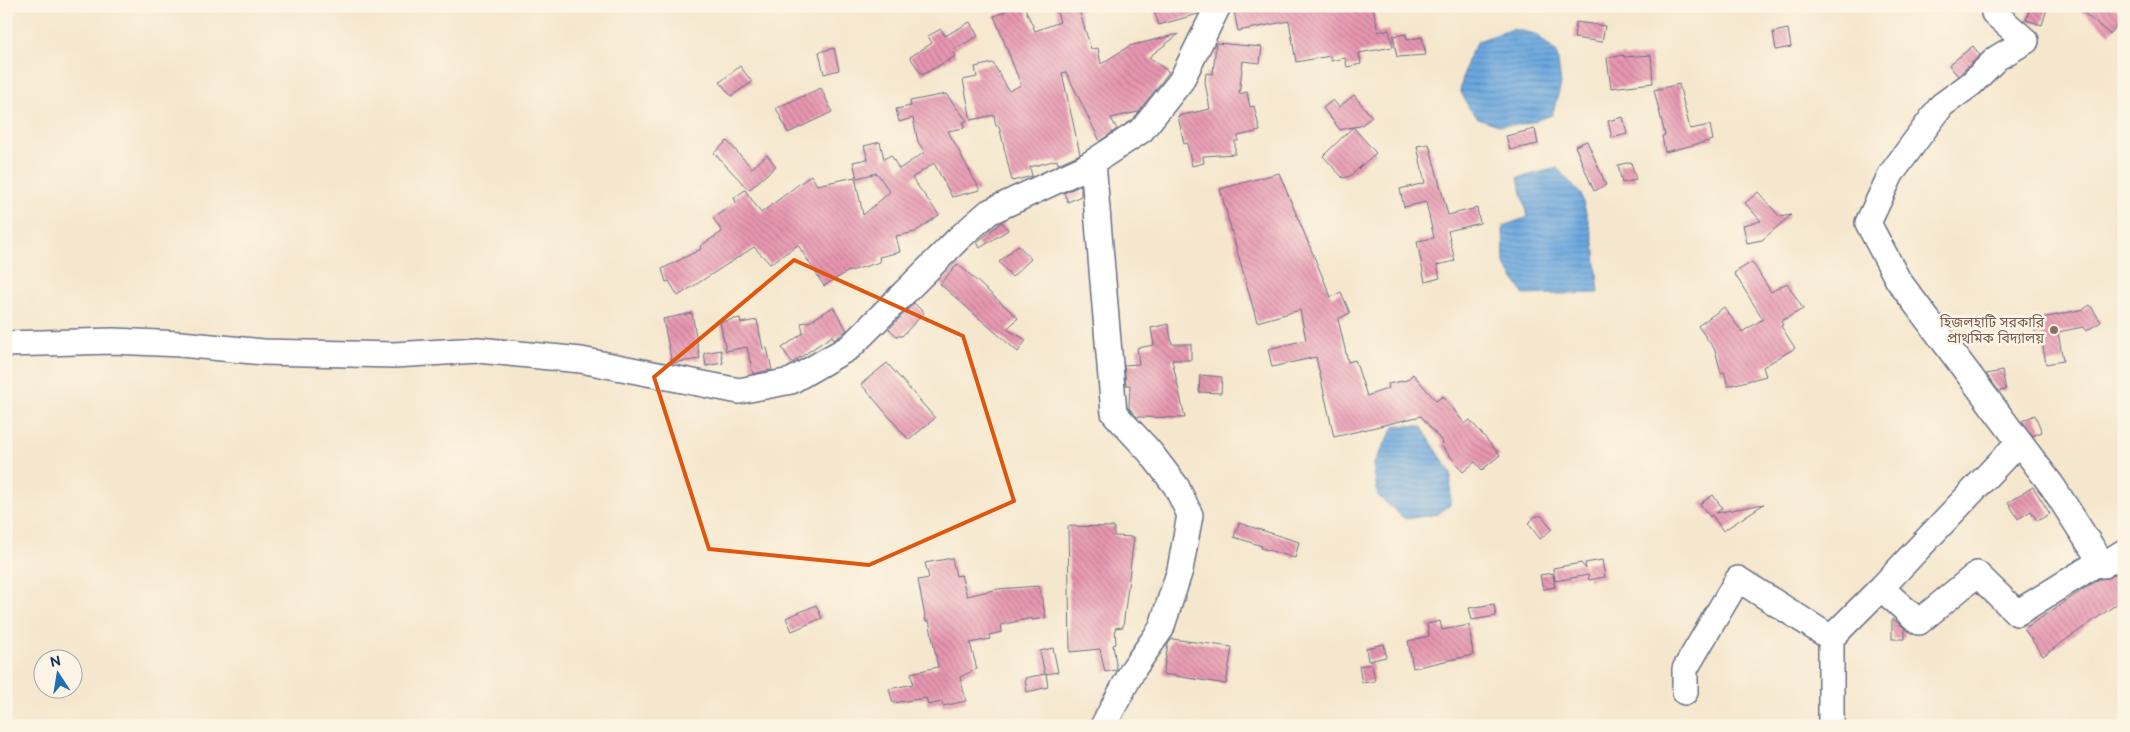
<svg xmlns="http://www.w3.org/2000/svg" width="2130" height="732" font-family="'Balsamiq Sans','Noto Sans Bengali',sans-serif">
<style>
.water{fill:url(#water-rules);stroke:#446c9e}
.building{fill:url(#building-back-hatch)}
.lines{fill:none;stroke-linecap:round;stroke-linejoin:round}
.minor-casing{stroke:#676f85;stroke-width:28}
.minor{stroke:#fff;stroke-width:25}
.marked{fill:none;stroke:#de5710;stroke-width:4;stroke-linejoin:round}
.education-dot{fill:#8d6e63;stroke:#fcf5e5;stroke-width:2}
.labels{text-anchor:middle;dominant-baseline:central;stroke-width:5;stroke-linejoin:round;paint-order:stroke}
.education-label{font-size:14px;fill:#785e54;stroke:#fcf5e5;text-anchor:end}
</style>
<defs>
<pattern id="water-rules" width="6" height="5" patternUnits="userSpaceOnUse" patternTransform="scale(1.25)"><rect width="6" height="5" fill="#6ca8de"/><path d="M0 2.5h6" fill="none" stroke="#5889b7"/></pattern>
<pattern id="building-back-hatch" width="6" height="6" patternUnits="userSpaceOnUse" patternTransform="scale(1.25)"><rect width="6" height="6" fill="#e896b0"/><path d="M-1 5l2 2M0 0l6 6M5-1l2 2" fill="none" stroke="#bb7b92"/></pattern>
</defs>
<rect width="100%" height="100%" fill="#fcf5e5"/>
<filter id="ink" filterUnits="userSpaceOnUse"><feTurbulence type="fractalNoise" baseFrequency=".02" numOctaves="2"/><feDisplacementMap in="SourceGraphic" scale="10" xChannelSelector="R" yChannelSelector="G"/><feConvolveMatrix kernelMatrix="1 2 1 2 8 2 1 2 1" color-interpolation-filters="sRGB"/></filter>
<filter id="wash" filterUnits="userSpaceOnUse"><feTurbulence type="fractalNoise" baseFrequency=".0096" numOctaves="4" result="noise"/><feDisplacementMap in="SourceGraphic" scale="20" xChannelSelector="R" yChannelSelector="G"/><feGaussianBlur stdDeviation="1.12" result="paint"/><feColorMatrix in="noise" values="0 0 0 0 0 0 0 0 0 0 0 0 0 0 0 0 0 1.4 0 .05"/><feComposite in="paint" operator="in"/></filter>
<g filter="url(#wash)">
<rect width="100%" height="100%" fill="#f5e7cd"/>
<path class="water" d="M1512 29 1536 34 1557 53 1561 85 1552 115 1523 125H1498L1478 118 1469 108 1460 90 1467 60 1478 41Z
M1557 168 1581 194 1594 243 1599 293 1524 295 1504 264 1503 226 1528 217 1518 178Z
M1395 425 1421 426 1451 473 1450 505 1438 514 1405 519 1378 496 1373 465Z"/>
<g id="blocks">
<path class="building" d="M1004 6H1024L1035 31 1060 22 1055 6H1078L1091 49 1098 48 1101 64 1129 46 1179 34 1149 57 1169 72 1138 112 1111 118 1117 129 1100 141 1066 72 1062 73 1080 154 1058 164 1057 160 1030 167 1032 176 1012 181 999 126H996L994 115 971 120 963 80 977 77 975 67 993 63 1009 91 1021 85 994 16 1005 12Z
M1152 6H1202L1198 14 1159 25Z
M1233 6H1373L1378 32 1389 30 1393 47 1359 53 1361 64 1347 67 1345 58 1331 61 1330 56 1296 62 1289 21 1238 31Z
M2031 6H2048L2042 25 2026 20Z
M2075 6H2113L2124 16 2110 34Z
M970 22 978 36 953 50 956 56 922 75 910 57 932 43 928 36 941 29 945 36Z
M1576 22 1605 26 1602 42 1574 38Z
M1788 29 1791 47 1776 50 1773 32Z
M1406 34 1407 40 1422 37 1426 55 1397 57 1393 36Z
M1216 43 1262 47 1260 63 1243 61 1239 94 1247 92 1250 107 1254 106 1260 131 1238 136V141H1235V154L1203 156 1204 163 1192 166 1187 143 1184 144 1178 116 1210 109 1205 82 1206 73 1213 74Z
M1973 46 1980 55 1958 76 1949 65Z
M834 48 839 70 824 74 819 52Z
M1624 55V57L1651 55 1653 83 1611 88 1607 58Z
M740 66 752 82 731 96 720 82Z
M1679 84 1690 129 1710 125 1713 140 1665 152 1662 136 1665 135 1654 90Z
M821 88 832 112 788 133 776 108Z
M946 94 967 121 963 122 964 128 948 131 980 190 952 197 934 163 912 178 939 215 915 232 896 236 900 252 879 257 880 262 847 272 824 286 798 245 770 264 754 247 678 296 669 281 666 282 662 269 701 249 700 246 722 232 713 218 736 202 734 198 745 190 761 213 811 175 817 185 855 177 863 215 890 192 877 173 857 178 853 162 868 159 864 146 880 142 884 159 891 155 899 169 925 152 918 142 913 118 899 122 896 109 911 106 910 101Z
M1354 95 1372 117 1360 126 1353 127 1376 153 1350 176 1343 178 1323 156 1353 127 1340 130 1323 108 1333 100 1339 107Z
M1623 117 1627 134 1612 138 1608 121Z
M1535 129 1538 144 1510 150 1506 136Z
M727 141 752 168 767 155 776 166 749 190 714 153Z
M1587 141 1606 185 1594 191 1575 146Z
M1429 144 1448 215 1477 208 1480 223 1448 231 1455 261 1437 265 1440 278 1425 282 1417 241 1434 238 1426 202 1404 207 1400 189 1425 183 1417 146Z
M1631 162 1636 180 1622 183 1618 165Z
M1279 173 1331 297 1341 292 1350 313 1338 319 1348 362 1355 360 1367 396 1389 388 1388 384 1407 380 1413 374 1436 401 1443 396 1465 424 1470 420 1500 455 1482 470 1475 462 1463 472 1441 445 1443 443 1421 416 1334 437 1316 357 1272 367 1268 349 1306 340 1300 310 1257 322 1220 189Z
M1081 185V196L1068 202 1064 193Z
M1758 192 1780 217 1791 215 1762 240 1747 243 1743 225 1761 221 1745 203Z
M1002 222 1008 230 980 248 977 242Z
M1018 245 1031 259 1012 277 999 262Z
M1752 262 1771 292 1787 283 1803 309 1781 321 1783 325 1781 326 1795 348 1763 367 1766 376 1728 386 1724 372 1721 373 1715 350 1698 326 1724 307 1742 332 1763 319 1734 273Z
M958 264 1018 318 1007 329 1026 340 1018 352 940 284Z
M914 303 924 313 902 336H897L889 329Z
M2090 305 2101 322 2086 331 2083 327 2058 332 2063 361 2046 364 2041 335 2036 336 2033 320 2084 309Z
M833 307 847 330 834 340 832 336 792 363 782 348 803 333 801 323 811 321Z
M692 313 700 359 672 363 663 319Z
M740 318 741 323 757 320 763 349 767 348 772 370 753 374 747 347 726 351 720 322Z
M1168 324 1172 344H1191V360H1172L1185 418 1137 417 1129 408 1130 385H1126L1124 365 1139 364 1137 348 1154 345 1151 328Z
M721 350 723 363 706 366 704 353Z
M887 363 935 418 909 440 861 384Z
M2002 371 2006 390 1999 391 1986 374Z
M1200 375 1222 377 1221 393 1199 392Z
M2035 415 2042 432 2032 436 2022 421Z
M2033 487 2050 514 2037 521 2031 511 2018 519 2008 502Z
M1713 495 1722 508 1716 513 1764 504 1723 531 1712 515 1710 517 1700 504Z
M1536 516H1542L1552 529 1540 539 1528 523Z
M1239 523 1299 542 1295 558 1261 548 1262 546 1234 537Z
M1068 526 1114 527V536L1134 537 1123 627 1115 628 1116 644 1113 645 1117 670 1105 672 1100 649 1070 652Z
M952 558 956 576 961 575 967 596 998 589 1039 586 1046 618 1032 620V618L1001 625 1002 632 989 635 990 639 970 643 977 669 960 677 966 701 943 706 942 702 928 705 926 698 893 703 889 689 913 684 911 673 938 667 929 620 926 622 918 580 929 578 925 563Z
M1602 560 1605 577 1589 580 1588 575 1555 581 1553 568 1581 563 1586 569 1585 563Z
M2121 571 2124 574V599L2043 656 2024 629 2099 579 2108 578Z
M1553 573 1555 587 1543 589 1540 575Z
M1494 604 1496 616 1472 620 1469 608Z
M816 605 822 618 792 631 786 618Z
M1892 619 1905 628V639H1892Z
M1440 621 1442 630 1469 625 1473 655 1413 668 1408 641 1429 636 1427 624Z
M1172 639 1232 647 1226 684 1163 674 1168 644Z
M1384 644 1386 657 1368 661 1366 648Z
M1053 648 1058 672 1046 674 1048 687 1027 692 1025 678 1045 674 1040 651Z
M1372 664 1375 681 1362 683 1359 666Z"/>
</g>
</g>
<g filter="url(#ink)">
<use href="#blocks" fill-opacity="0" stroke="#676f85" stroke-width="1"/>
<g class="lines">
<defs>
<path id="minor" d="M1998 6 1994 13 2026 41 1997 58 1971 84 1942 105 1891 174 1868 223 1898 280 2053 487 2103 565 2124 552
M1093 162 1114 413 1150 452 1176 486 1190 515 1180 570 1161 629 1134 668 1103 726
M6 344 113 341 181 344 263 352 394 355 478 350 581 360 739 391 791 381 850 347 959 238 989 212 1084 168 1142 130 1181 81 1218 6
M2019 442 1881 588 1919 622 1977 574 2017 613 2096 564 2103 565
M1831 638V726
M1685 692V669L1738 579 1831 638 1881 588"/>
</defs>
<use href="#minor" class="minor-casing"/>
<use href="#minor" class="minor"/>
</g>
</g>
<path class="marked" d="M794 260 963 336 1014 501 869 565 709 549 654 377Z"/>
<circle class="education-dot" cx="2054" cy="330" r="5"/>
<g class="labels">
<g class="education-label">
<text x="2044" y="322">হিজলহাটি সরকারি<tspan x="2044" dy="16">প্রাথমিক বিদ্যালয়</tspan></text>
</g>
</g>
<rect width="2130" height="732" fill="none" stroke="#fcf5e5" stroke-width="25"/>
<g transform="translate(58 674) rotate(348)"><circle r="24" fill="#fcf5e5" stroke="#a2a6af"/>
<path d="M0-4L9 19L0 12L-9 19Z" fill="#1f6fb2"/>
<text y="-8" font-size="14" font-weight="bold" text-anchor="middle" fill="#1b2f5e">N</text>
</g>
</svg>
